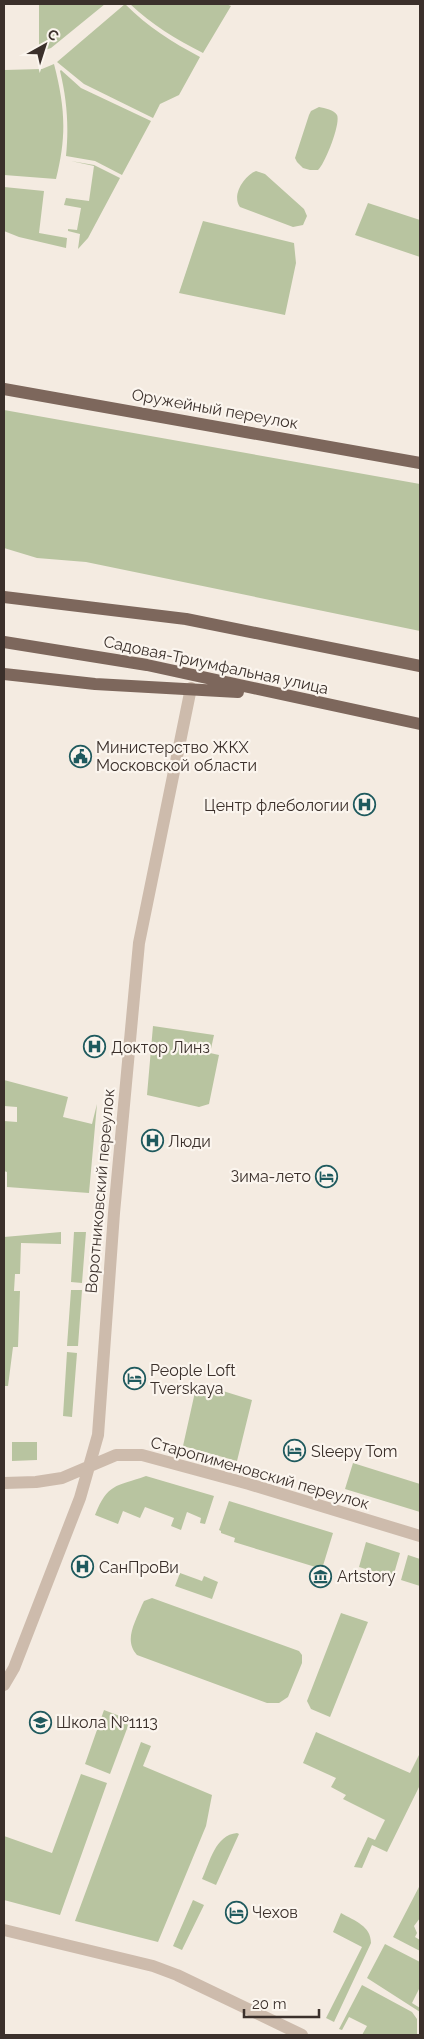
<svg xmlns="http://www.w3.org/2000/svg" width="424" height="2039" font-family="Raleway,sans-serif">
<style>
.green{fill:#b8c4a0}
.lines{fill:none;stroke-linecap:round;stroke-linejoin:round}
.street{stroke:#cdbbac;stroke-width:12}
.primary{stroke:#7d675c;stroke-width:12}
.labels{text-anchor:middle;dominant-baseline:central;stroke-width:4.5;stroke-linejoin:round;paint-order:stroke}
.street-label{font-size:16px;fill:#3b302b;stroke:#fbf5ee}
.poi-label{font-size:16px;fill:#3b302b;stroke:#fbf5ee;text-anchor:start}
</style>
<rect width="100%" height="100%" fill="#f4ebe1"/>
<path class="green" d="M39 4H105L51 48 39 52Z
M125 4C148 27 172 42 200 57L179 95 160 104 153 118 84 84 57 62Z
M130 4H226L231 6 203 53C176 39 152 25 130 4Z
M54 64C65 107 67 135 56 179L4 175V70L42 69Z
M61 70 81 88 151 121 122 175 95 161 66 156C69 126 67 100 60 71Z
M319 107C325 108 334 110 337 115 341 123 325 164 318 170H310L303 168 297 162 295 158 309 115 311 111Z
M71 161 94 165 120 178 88 238 78 249 80 234 68 231V229L77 230 81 208 64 205 66 198 89 201 94 166Z
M256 171 265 174 304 209 307 216 303 225 293 227 240 207C231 195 245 175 256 171Z
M4 187 44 191 39 233 67 238 66 248 19 237 4 231Z
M368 203 420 220V257L355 235Z
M203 221 294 243 296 263 285 315 179 293Z
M4 410 420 484V631L86 562 37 558 4 548Z
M153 1026 214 1035 210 1053 219 1055 209 1104 199 1107 147 1095Z
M4 1080 68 1097 63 1117 92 1124 97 1104 89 1193 7 1187V1172L4 1171V1121L17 1122V1107L4 1106Z
M61 1232V1244L21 1243 20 1274H15L14 1291H20L18 1347H13L8 1386H4V1237Z
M74 1232H86L82 1283 71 1282Z
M71 1290H82L78 1346H67Z
M67 1352 77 1353 72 1417 63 1416Z
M197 1383 252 1400 237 1461 183 1446Z
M12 1442H37V1460L12 1461Z
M353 1463 420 1484V1512L345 1489Z
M146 1476 214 1496 205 1524 200 1523 201 1518 187 1512 181 1530 171 1526 174 1518 145 1507 140 1518 123 1511 118 1524 95 1515C108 1483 115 1487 146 1476Z
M229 1501 333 1533 322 1569 234 1542 235 1538 221 1533V1531L219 1530Z
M366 1542 400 1553 393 1577 359 1567Z
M408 1555 420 1559V1586L401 1580Z
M180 1573 202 1581 204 1576 218 1582 212 1599 175 1586Z
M152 1598 299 1651 302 1655V1663L288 1697 279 1703H267L137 1655C123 1640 136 1621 142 1605L144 1601Z
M341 1613 368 1622 330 1717 311 1709 307 1701Z
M104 1710 125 1718 128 1726 110 1774 85 1764Z
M316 1732 410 1773 420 1753V1785L387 1852 372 1845 362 1868 354 1867 368 1837 375 1840 385 1820 343 1799 346 1795 331 1787 336 1778 303 1763Z
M141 1742 151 1746 143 1766 212 1795 206 1826 158 1942 75 1921Z
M81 1774 107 1783 60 1915 4 1900V1836L52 1853Z
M237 1833 239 1834 216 1885 202 1879C210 1862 215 1835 237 1833Z
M420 1885V1918L414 1926 417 1933 415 1937 420 1940V1951L393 1937Z
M193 1900 204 1905 182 1950 173 1946Z
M341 1913C355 1921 371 1926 371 1943L334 2022 326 2018 362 1947 333 1932Z
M385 1944 420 1962V1987L412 2003 420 2008V2012L367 1978Z
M362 1985 412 2012 417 2019V2035H362L367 2026 349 2017 342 2030 339 2029Z"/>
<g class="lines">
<path class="street" d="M4 1483 36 1482 62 1478 116 1455H142L249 1484 420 1536
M4 1685 14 1668 80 1498 98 1435 114 1213 139 943 191 688
M4 1930 153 1966 177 1975 302 2035"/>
<path class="primary" d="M4 389 420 463
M4 597 186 619 420 666
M4 642 147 665 420 724
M4 674 95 684 238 692"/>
</g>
<defs>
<symbol id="civic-ring" viewBox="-11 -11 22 22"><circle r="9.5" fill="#fbf5ee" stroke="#1f5a5e" stroke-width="1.5"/><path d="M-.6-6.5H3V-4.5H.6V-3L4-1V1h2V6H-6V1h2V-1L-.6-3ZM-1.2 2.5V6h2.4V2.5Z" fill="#1f5a5e"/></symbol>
<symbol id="hospital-ring" viewBox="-11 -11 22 22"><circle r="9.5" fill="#fbf5ee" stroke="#1f5a5e" stroke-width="1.5"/><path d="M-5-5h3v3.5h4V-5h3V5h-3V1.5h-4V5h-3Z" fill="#1f5a5e"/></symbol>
<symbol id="hotel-ring" viewBox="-11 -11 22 22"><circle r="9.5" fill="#fbf5ee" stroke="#1f5a5e" stroke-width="1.5"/><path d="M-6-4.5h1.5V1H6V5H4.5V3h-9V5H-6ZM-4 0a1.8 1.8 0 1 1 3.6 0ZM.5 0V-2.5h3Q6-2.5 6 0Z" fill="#1f5a5e"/></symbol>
<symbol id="museum-ring" viewBox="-11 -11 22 22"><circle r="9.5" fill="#fbf5ee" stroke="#1f5a5e" stroke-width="1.5"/><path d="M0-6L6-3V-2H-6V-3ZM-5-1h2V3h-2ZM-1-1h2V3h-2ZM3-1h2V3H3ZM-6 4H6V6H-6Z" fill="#1f5a5e"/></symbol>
<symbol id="school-ring" viewBox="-11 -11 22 22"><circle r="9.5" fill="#fbf5ee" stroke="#1f5a5e" stroke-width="1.5"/><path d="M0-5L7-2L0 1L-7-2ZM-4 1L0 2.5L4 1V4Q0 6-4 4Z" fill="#1f5a5e"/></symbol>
</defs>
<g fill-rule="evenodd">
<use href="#civic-ring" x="68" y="744" width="25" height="25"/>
<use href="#hospital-ring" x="352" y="792" width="25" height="25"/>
<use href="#hospital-ring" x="82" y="1034" width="25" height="25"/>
<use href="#hospital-ring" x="140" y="1128" width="25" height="25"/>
<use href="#hotel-ring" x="314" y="1164" width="25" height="25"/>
<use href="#hotel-ring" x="122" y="1366" width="25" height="25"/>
<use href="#hotel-ring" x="282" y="1438" width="25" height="25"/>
<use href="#hospital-ring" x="70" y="1554" width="25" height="25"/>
<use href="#museum-ring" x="308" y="1564" width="25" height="25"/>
<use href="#school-ring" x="28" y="1710" width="25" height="25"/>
<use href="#hotel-ring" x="224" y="1900" width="25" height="25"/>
</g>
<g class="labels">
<g class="street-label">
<text transform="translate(215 409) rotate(10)">Оружейный переулок</text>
<text transform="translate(216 665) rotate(12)">Садовая-Триумфальная улица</text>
<text transform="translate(100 1191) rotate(-85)">Воротниковский переулок</text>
<text transform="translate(260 1473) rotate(16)">Старопименовский переулок</text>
</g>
<g class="poi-label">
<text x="96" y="747">Министерство ЖКХ<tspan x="96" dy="18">Московской области</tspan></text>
<text x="349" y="805" text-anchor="end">Центр флебологии</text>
<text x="111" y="1047">Доктор Линз</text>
<text x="168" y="1141">Люди</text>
<text x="311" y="1176" text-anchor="end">Зима-лето</text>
<text x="150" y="1370">People Loft<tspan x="150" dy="18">Tverskaya</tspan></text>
<text x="311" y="1451">Sleepy Tom</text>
<text x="99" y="1567">СанПроВи</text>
<text x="337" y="1576">Artstory</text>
<text x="56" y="1722">Школа №1113</text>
<text x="252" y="1912">Чехов</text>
</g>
</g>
<rect width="424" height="2039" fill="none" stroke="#3b302b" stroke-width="10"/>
<g transform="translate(45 45) rotate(39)" stroke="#fbf5ee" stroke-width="4" paint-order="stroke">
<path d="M0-4L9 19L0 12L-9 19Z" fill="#3b302b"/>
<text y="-8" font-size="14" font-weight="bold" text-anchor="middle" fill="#3b302b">С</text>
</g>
<path d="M244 2009v8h75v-8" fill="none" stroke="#3b302b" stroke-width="2.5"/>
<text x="252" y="2009" font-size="15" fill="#3b302b" stroke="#fbf5ee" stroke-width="4" paint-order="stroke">20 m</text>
</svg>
